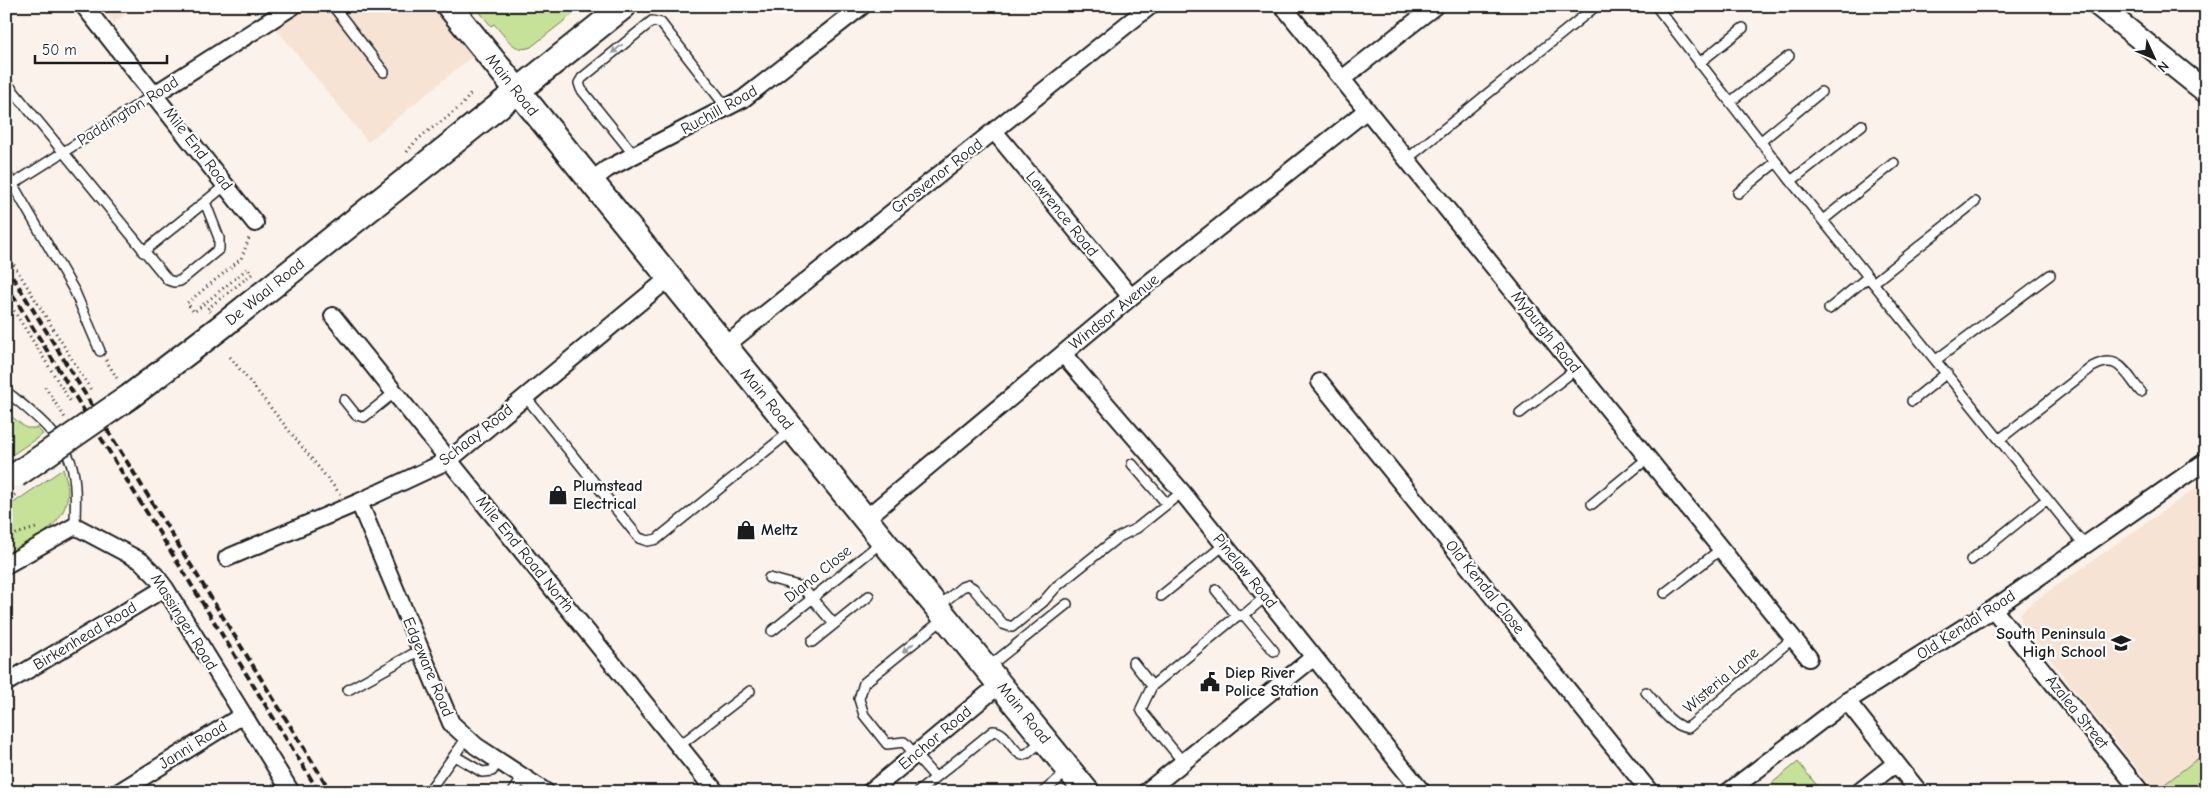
<svg xmlns="http://www.w3.org/2000/svg" width="2212" height="798" font-family="'Comic Neue',sans-serif">
<style>
.built{fill:#f6e3d3}
.green{fill:#c6e198;stroke:#717e5a}
.lines{fill:none;stroke-linecap:round;stroke-linejoin:round}
.service-casing{stroke:#1c1c1c;stroke-width:12}
.minor-casing{stroke:#1c1c1c;stroke-width:20}
.tertiary-casing{stroke:#1c1c1c;stroke-width:25}
.secondary-casing{stroke:#1c1c1c;stroke-width:28}
.path{stroke:#1c1c1c;stroke-width:3;stroke-dasharray:1 4;stroke-linecap:butt}
.service{stroke:#fff;stroke-width:9}
.minor{stroke:#fff;stroke-width:16}
.tertiary{stroke:#fff;stroke-width:21}
.secondary{stroke:#fff;stroke-width:24}
.rail{stroke:#1c1c1c;stroke-width:4;stroke-dasharray:8 4;stroke-linecap:butt}
.secondary-bridge-casing{stroke:#1c1c1c;stroke-width:28;stroke-linecap:butt}
.secondary-bridge{stroke:#fff;stroke-width:24}
.oneway{fill:#999}
.labels{text-anchor:middle;dominant-baseline:central;stroke-width:4.5;stroke-linejoin:round;paint-order:stroke}
.street-label{font-size:16px;fill:#1c1c1c;stroke:#fff}
.poi-label{font-size:16px;font-weight:bold;fill:#1c1c1c;stroke:#fff;text-anchor:start}
</style>
<rect width="100%" height="100%" fill="#fbf2eb"/>
<filter id="ink" filterUnits="userSpaceOnUse"><feTurbulence type="fractalNoise" baseFrequency=".02" numOctaves="2"/><feDisplacementMap in="SourceGraphic" scale="10" xChannelSelector="R" yChannelSelector="G"/><feConvolveMatrix kernelMatrix="1 2 1 2 8 2 1 2 1" color-interpolation-filters="sRGB"/></filter>
<g filter="url(#ink)">
<path class="built" d="M100 6H135L114 23Z
M261 6H448L482 48 368 142 279 32Z
M2206 481V792H2156L2026 629 2021 622V613L2028 606Z"/>
<path class="green" d="M475 6H583L531 47C514 54 505 36 494 24L491 26Z
M6 412 26 428H37L43 434 6 459Z
M63 469C82 517 40 537 6 557V508Z
M2206 752V792H2165L2161 787Z
M1798 762 1819 788 1815 792H1761Z"/>
<g class="lines">
<defs>
<path id="service" d="M333 6 384 72
M1656 6 1791 181 2085 546
M1699 63 1743 28
M6 82 168 280 174 282 180 281 219 249V238L205 202
M1730 102 1789 56
M1760 142 1821 92
M634 155 581 89 579 83 582 78 652 21 661 23 727 108
M1407 159 1596 6
M6 173 75 292 100 351
M1791 181 1862 125
M13 184 155 94
M1738 193 1776 162
M1823 220 1894 163
M143 252 227 184
M1873 283 1975 202
M1829 309 1868 277
M1936 360 2050 275
M6 391C30 411 67 438 73 471 77 488 75 508 75 526
M525 396 639 538 648 541 657 539 792 430
M344 400 356 415 364 417 395 392
M1912 401 1947 373
M1520 413 1576 369
M2000 439 2092 367C2119 352 2125 373 2141 392
M1132 464 1167 504
M1592 504 1648 458
M1971 560 2047 499
M769 578 802 587 834 624
M1216 590 1237 616
M1665 593 1721 549
M1161 596 1224 545
M938 607 962 587 968 585 973 588 1003 624 1012 627 1043 602 1057 586 1117 538 1137 528 1182 492
M1244 615 1274 651
M772 631 883 541
M812 642 869 596
M1133 662 1152 686
M987 668 1067 604
M348 690 420 650
M1646 692C1657 704 1671 727 1688 728L1793 638
M679 746 750 691
M455 756 482 772 492 771 499 761
M1183 762 1143 713 1141 709 1152 686 1237 616 1244 615 1266 596
M935 777 904 742 887 744 864 715 859 699 864 683 946 617
M428 792 466 739
M513 792 523 777
M918 792 993 731C1007 731 1010 750 1022 755L1028 753 1044 739
M1043 792 1068 771"/>
<path id="minor" d="M84 6 255 223
M1283 6 1809 658
M1342 79 1435 6
M155 94 293 6
M994 131 1131 297
M591 181 607 169 743 99 862 6
M333 316 716 792
M725 346 1150 6
M1063 354 1182 492 1422 792
M1320 382 1650 792
M359 502 451 723 476 746 546 792
M865 519 1131 297 1367 110
M227 558 359 502 449 460 669 278
M6 565 75 526 141 561 155 575 165 588 291 792
M1993 609 2141 792
M6 683 165 588
M1847 701 1919 792
M119 792 243 715
M870 792 1000 684
M1146 792 1314 657
M1728 792 1847 701 1993 609 2206 461
M1859 792 1896 763"/>
<path id="tertiary" d="M2099 6 2206 92"/>
<path id="secondary" d="M449 6 1087 792
M430 161 624 6"/>
</defs>
<use href="#service" class="service-casing"/>
<use href="#minor" class="minor-casing"/>
<use href="#tertiary" class="tertiary-casing"/>
<use href="#secondary" class="secondary-casing"/>
<path class="path" d="M407 152C424 127 457 118 472 91
M6 252 91 390
M6 298 71 402
M210 312 207 309 252 274 248 268 194 312 187 303 241 259 249 238
M230 357 340 494
M106 360 118 380
M45 387 65 418
M6 501 16 494
M6 537 36 528"/>
<use href="#service" class="service"/>
<use href="#minor" class="minor"/>
<use href="#tertiary" class="tertiary"/>
<use href="#secondary" class="secondary"/>
<path class="rail" d="M6 266 331 792
M6 284 319 792"/>
<defs>
<path id="secondary-bridge" d="M16 475 129 397 221 327 430 161"/>
</defs>
<use href="#secondary-bridge" class="secondary-bridge-casing"/>
<use href="#secondary-bridge" class="secondary-bridge"/>
</g>
<defs><path id="oneway-solid" d="M-6-.8H1V-3.2L6.5 0L1 3.2V.8H-6Z" transform="scale(1.25)"/></defs>
<g class="oneway">
<use href="#oneway-solid" transform="translate(617 49) rotate(140)"/>
<use href="#oneway-solid" transform="translate(908 648) rotate(141)"/>
</g>
</g>
<defs>
<symbol id="shop-bare" viewBox="-9 -9 18 18"><path d="M-5-2.5h2.3a2.7 3.5 0 0 1 5.4 0H5L5.5 6h-11ZM-1.5-2.5h3a1.5 2.3 0 0 0-3 0Z" fill="#1c1c1c" stroke="#fff" stroke-width="2.5" paint-order="stroke"/></symbol>
<symbol id="school-bare" viewBox="-9 -9 18 18"><path d="M0-5L7-2L0 1L-7-2ZM-4 1L0 2.5L4 1V4Q0 6-4 4Z" fill="#1c1c1c" stroke="#fff" stroke-width="2.5" paint-order="stroke"/></symbol>
<symbol id="civic-bare" viewBox="-9 -9 18 18"><path d="M-.6-6.5H3V-4.5H.6V-3L4-1V1h2V6H-6V1h2V-1L-.6-3ZM-1.2 2.5V6h2.4V2.5Z" fill="#1c1c1c" stroke="#fff" stroke-width="2.5" paint-order="stroke"/></symbol>
</defs>
<g fill-rule="evenodd">
<use href="#shop-bare" x="544" y="481" width="28" height="28"/>
<use href="#shop-bare" x="732" y="516" width="28" height="28"/>
<use href="#school-bare" x="2107" y="629" width="28" height="28"/>
<use href="#civic-bare" x="1196" y="668" width="28" height="28"/>
</g>
<g class="labels">
<g class="street-label">
<text transform="translate(512 85) rotate(52)">Main Road</text>
<text transform="translate(719 110) rotate(-29)">Ruchill Road</text>
<text transform="translate(128 111) rotate(-32)">Paddington Road</text>
<text transform="translate(198 149) rotate(52)">Mile End Road</text>
<text transform="translate(937 176) rotate(-38)">Grosvenor Road</text>
<text transform="translate(1062 214) rotate(51)">Lawrence Road</text>
<text transform="translate(265 292) rotate(-39)">De Waal Road</text>
<text transform="translate(1114 312) rotate(-39)">Windsor Avenue</text>
<text transform="translate(1546 332) rotate(51)">Myburgh Road</text>
<text transform="translate(767 399) rotate(51)">Main Road</text>
<text transform="translate(476 435) rotate(-38)">Schaay Road</text>
<text transform="translate(525 554) rotate(51)">Mile End Road North</text>
<text transform="translate(1245 571) rotate(51)">Pinelaw Road</text>
<text transform="translate(818 574) rotate(-39)">Diana Close</text>
<text transform="translate(1485 587) rotate(51)">Old Kendal Close</text>
<text transform="translate(184 622) rotate(58)">Massinger Road</text>
<text transform="translate(1966 625) rotate(-33)">Old Kendal Road</text>
<text transform="translate(85 636) rotate(-31)">Birkenhead Road</text>
<text transform="translate(428 667) rotate(67)">Edgeware Road</text>
<text transform="translate(1721 680) rotate(-40)">Wisteria Lane</text>
<text transform="translate(2077 712) rotate(51)">Azalea Street</text>
<text transform="translate(1024 713) rotate(51)">Main Road</text>
<text transform="translate(935 738) rotate(-40)">Enchor Road</text>
<text transform="translate(193 745) rotate(-32)">Janni Road</text>
</g>
<g class="poi-label">
<text x="573" y="486">Plumstead<tspan x="573" dy="18">Electrical</tspan></text>
<text x="761" y="530">Meltz</text>
<text x="2106" y="634" text-anchor="end">South Peninsula<tspan x="2106" dy="18">High School</tspan></text>
<text x="1225" y="673">Diep River<tspan x="1225" dy="18">Police Station</tspan></text>
</g>
</g>
<rect width="2212" height="798" fill="none" stroke="#fff" stroke-width="25"/>
<rect x="12" y="12" width="2187" height="773" fill="none" stroke="#1c1c1c" stroke-width="2" filter="url(#ink)"/>
<g transform="translate(2154 58) rotate(134)" stroke="#ffffff" stroke-width="4" paint-order="stroke">
<path d="M0-4L9 19L0 12L-9 19Z" fill="#1c1c1c"/>
<text y="-8" font-size="14" font-weight="bold" text-anchor="middle" fill="#1c1c1c">N</text>
</g>
<path d="M35 55v8h132v-8" fill="none" stroke="#1c1c1c" stroke-width="2.5"/>
<text x="42" y="55" font-size="15" fill="#1c1c1c" stroke="#ffffff" stroke-width="4" paint-order="stroke">50 m</text>
</svg>
